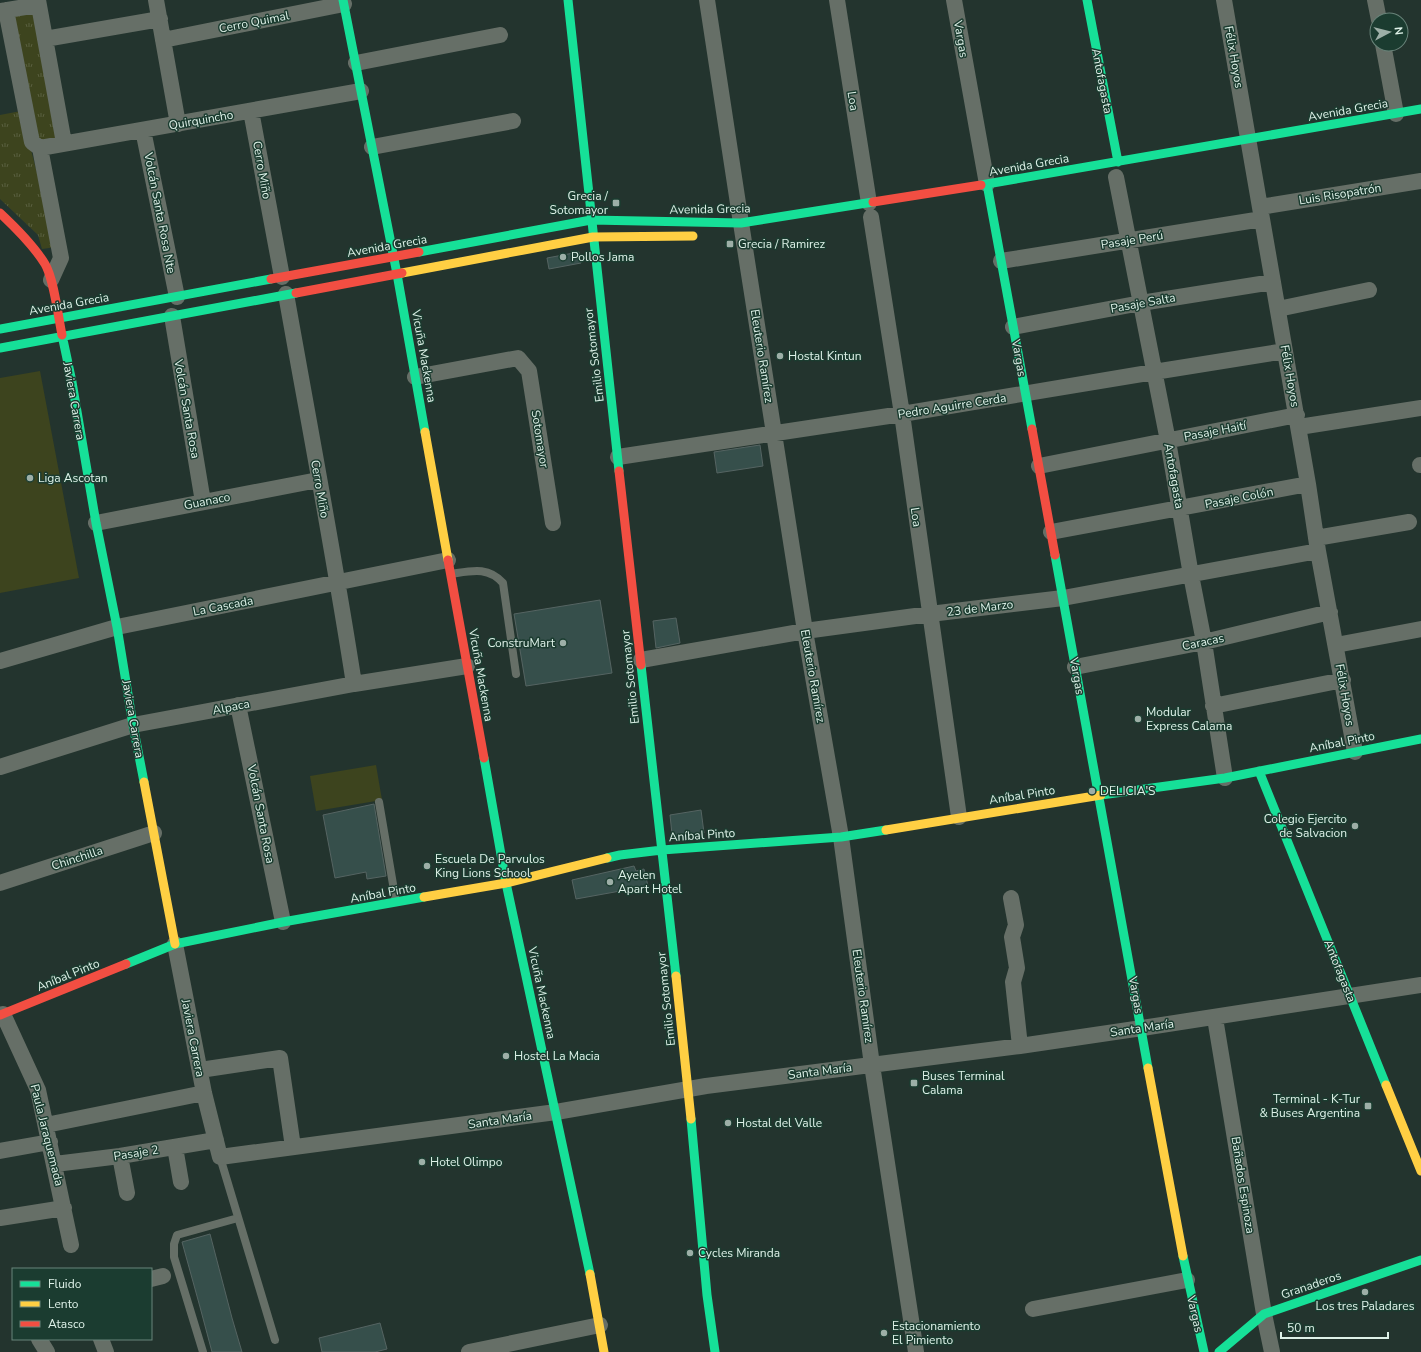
<svg xmlns="http://www.w3.org/2000/svg" width="1421" height="1352" font-family="'Nunito Sans',sans-serif">
<style>
.grass{fill:url(#grass-tufts)}
.pitch{fill:#3d441e}
.building{fill:#364f4b;stroke:#556462}
.lines{fill:none;stroke-linecap:round;stroke-linejoin:round}
.lane{stroke:#666f67;stroke-width:8}
.street{stroke:#666f67;stroke-width:16}
.fast{stroke:#16e098;stroke-width:9}
.slow{stroke:#ffcf43;stroke-width:9}
.jam{stroke:#f24e42;stroke-width:9}
.poi-dot{fill:#9dafa7;stroke:#1b3c30;stroke-width:1.5}
.labels{text-anchor:middle;dominant-baseline:central;stroke-width:3;stroke-linejoin:round;paint-order:stroke}
.street-label{font-size:12px;fill:#def1e8;stroke:#1b3c30}
.poi-label{font-size:12px;fill:#def1e8;stroke:#1b3c30;text-anchor:start}
</style>
<defs>
<pattern id="grass-tufts" width="24" height="20" patternUnits="userSpaceOnUse"><rect width="24" height="20" fill="#3d441e"/><path d="M3 7l-1-3M5 7V3M7 7l1-3M15 17l-1-3M17 17v-4M19 17l1-3" fill="none" stroke="#595f3f"/></pattern>
</defs>
<rect width="100%" height="100%" fill="#23342e"/>
<path class="grass" d="M35 12 57 133 55 138 40 142 9 17Z
M21 111 56 247 42 249 38 235 0 199V115Z"/>
<path class="pitch" d="M40 371 79 578 0 593V378Z
M376 765 382 800 316 811 310 776Z"/>
<path class="building" d="M579 252 581 263 549 269 547 258Z
M760 445 763 466 717 473 714 452Z
M600 600 612 673 526 686 514 614Z
M676 618 680 643 656 648 653 621Z
M374 804 386 876 367 879 366 872 335 878 323 815Z
M701 810 704 833 675 837 672 834 670 815Z
M634 866 636 871 644 869 648 886 576 899 572 880Z
M210 1234 232 1318 242 1352H212L200 1307 182 1242Z
M380 1323 387 1349 375 1352H322L319 1338Z"/>
<g class="lines">
<path class="lane" d="M451 574C471 571 488 566 503 583L516 674
M379 802 396 902
M220 1157 275 1340
M203 1352 174 1257V1244L177 1235 238 1218"/>
<path class="street" d="M38 0 64 143
M156 0 178 124
M707 0 741 223 805 631 841 837 872 1065 916 1352
M837 0 869 203
M954 0 987 184
M1224 0 1308 484 1318 551 1355 752
M1375 0 1379 20
M6 10 32 142 40 148
M0 11 38 5
M45 39 160 19
M163 40 344 4
M1383 44 1396 114
M356 63 500 35
M251 111 282 277
M143 130 177 297
M372 147 513 121
M40 148 361 91
M40 148 61 258 51 280
M1116 177 1168 441 1191 575 1204 642 1225 778
M1260 207 1421 181
M871 217 902 414 959 817
M1001 261 1262 219
M286 294C309 424 334 554 354 684
M1278 309 1369 290
M172 316 203 502
M1013 327 1141 303 1273 282
M415 377 518 358 529 371 553 523
M1299 427 1421 408
M618 457 902 414 1154 372 1285 351
M1420 465H1421
M1039 466 1297 415
M96 523 318 480
M1051 532 1308 484
M1316 538 1409 522
M1336 645 1421 629
M641 660 805 631 930 614 1063 598 1318 551
M0 661 117 627 448 560
M1075 667 1204 642 1330 612
M238 705 283 922
M1213 706 1343 680
M0 767 133 725 354 684 467 666
M0 883 154 833
M1011 898 1016 925 1012 937 1017 968 1013 982 1020 1046
M175 944 204 1093 220 1157 556 1112 706 1086 1020 1046 1142 1028 1421 985
M3 1014 38 1090 71 1245
M1215 1018 1264 1314 1272 1352
M200 1070 280 1058 293 1147
M46 1125 204 1093
M175 1147 181 1182
M0 1151 50 1142
M120 1156 127 1193
M55 1164 120 1156 216 1140
M0 1218 64 1208
M151 1279 163 1276
M1033 1309 1187 1280
M39 1339 47 1352
M101 1339 106 1352
M469 1352 600 1325"/>
<path class="fast" d="M343 0 397 274 425 432
M568 0 619 471
M1087 0 1118 162
M987 184 1032 429
M981 185 1421 109
M419 252 591 220 741 223 873 202
M0 329 271 279
M62 335 72 382 96 523 117 627 133 725 144 782
M0 348 296 293
M1055 555 1148 1068
M641 665 676 976
M484 758 506 883 590 1274
M1259 771 1386 1085
M1101 795 1225 778 1421 739
M607 858 620 855 662 850 841 837 886 830
M126 964 175 944 283 922 424 897
M691 1119 707 1295 715 1352
M1183 1256 1204 1352
M1219 1352 1264 1314 1421 1260"/>
<path class="slow" d="M402 273 593 237 693 236
M425 432 448 560
M144 782 175 944
M886 830 1101 795
M424 897 506 883 607 858
M676 976 691 1119
M1148 1068 1183 1256
M1386 1085 1421 1171
M590 1274 604 1352"/>
<path class="jam" d="M873 202 981 185
M0 213C15 227 34 246 45 264 54 279 58 316 62 335
M271 279 419 252
M296 293 402 273
M1032 429 1055 555
M619 471 641 665
M448 560 484 758
M0 1015 126 964"/>
</g>
<g class="poi-dot">
<rect x="612" y="199" width="8" height="8" rx="2"/>
<rect x="726" y="240" width="8" height="8" rx="2"/>
<circle cx="563" cy="257" r="4"/>
<circle cx="780" cy="356" r="4"/>
<circle cx="30" cy="478" r="4"/>
<circle cx="563" cy="643" r="4"/>
<circle cx="1138" cy="719" r="4"/>
<circle cx="1092" cy="791" r="4"/>
<circle cx="1355" cy="826" r="4"/>
<circle cx="427" cy="866" r="4"/>
<circle cx="610" cy="882" r="4"/>
<circle cx="506" cy="1056" r="4"/>
<rect x="910" y="1079" width="8" height="8" rx="2"/>
<rect x="1364" y="1102" width="8" height="8" rx="2"/>
<circle cx="728" cy="1123" r="4"/>
<circle cx="422" cy="1162" r="4"/>
<circle cx="690" cy="1253" r="4"/>
<circle cx="1365" cy="1292" r="4"/>
<circle cx="884" cy="1333" r="4"/>
</g>
<g class="labels">
<g class="street-label">
<text transform="translate(254 22) rotate(-11)">Cerro Quimal</text>
<text transform="translate(961 39) rotate(80)">Vargas</text>
<text transform="translate(1234 57) rotate(80)">Félix Hoyos</text>
<text transform="translate(1102 81) rotate(79)">Antofagasta</text>
<text transform="translate(853 101) rotate(81)">Loa</text>
<text transform="translate(1348 110) rotate(-10)">Avenida Grecia</text>
<text transform="translate(201 120) rotate(-10)">Quirquincho</text>
<text transform="translate(1029 165) rotate(-10)">Avenida Grecia</text>
<text transform="translate(262 170) rotate(80)">Cerro Miño</text>
<text transform="translate(1340 194) rotate(-9)">Luis Risopatrón</text>
<text transform="translate(710 209) rotate(-1)">Avenida Grecia</text>
<text transform="translate(160 213) rotate(79)">Volcán Santa Rosa Nte</text>
<text transform="translate(1132 240) rotate(-9)">Pasaje Perú</text>
<text transform="translate(387 246) rotate(-10)">Avenida Grecia</text>
<text transform="translate(1143 303) rotate(-10)">Pasaje Salta</text>
<text transform="translate(69 304) rotate(-10)">Avenida Grecia</text>
<text transform="translate(594 355) rotate(-97)">Emilio Sotomayor</text>
<text transform="translate(424 356) rotate(80)">Vicuña Mackenna</text>
<text transform="translate(762 356) rotate(81)">Eleuterio Ramírez</text>
<text transform="translate(1019 358) rotate(80)">Vargas</text>
<text transform="translate(1290 376) rotate(80)">Félix Hoyos</text>
<text transform="translate(74 401) rotate(80)">Javiera Carrera</text>
<text transform="translate(952 406) rotate(-9)">Pedro Aguirre Cerda</text>
<text transform="translate(187 409) rotate(80)">Volcán Santa Rosa</text>
<text transform="translate(1215 431) rotate(-11)">Pasaje Haití</text>
<text transform="translate(540 439) rotate(81)">Sotomayor</text>
<text transform="translate(1174 476) rotate(80)">Antofagasta</text>
<text transform="translate(320 489) rotate(80)">Cerro Miño</text>
<text transform="translate(1239 498) rotate(-11)">Pasaje Colón</text>
<text transform="translate(207 501) rotate(-11)">Guanaco</text>
<text transform="translate(916 517) rotate(82)">Loa</text>
<text transform="translate(223 606) rotate(-11)">La Cascada</text>
<text transform="translate(980 608) rotate(-7)">23 de Marzo</text>
<text transform="translate(1203 642) rotate(-12)">Caracas</text>
<text transform="translate(481 675) rotate(80)">Vicuña Mackenna</text>
<text transform="translate(813 676) rotate(80)">Eleuterio Ramírez</text>
<text transform="translate(1077 676) rotate(80)">Vargas</text>
<text transform="translate(630 677) rotate(-96)">Emilio Sotomayor</text>
<text transform="translate(1345 695) rotate(80)">Félix Hoyos</text>
<text transform="translate(231 707) rotate(-11)">Alpaca</text>
<text transform="translate(133 719) rotate(80)">Javiera Carrera</text>
<text transform="translate(1342 742) rotate(-11)">Aníbal Pinto</text>
<text transform="translate(1022 795) rotate(-9)">Aníbal Pinto</text>
<text transform="translate(261 814) rotate(79)">Volcán Santa Rosa</text>
<text transform="translate(702 835) rotate(-4)">Aníbal Pinto</text>
<text transform="translate(77 858) rotate(-18)">Chinchilla</text>
<text transform="translate(383 893) rotate(-10)">Aníbal Pinto</text>
<text transform="translate(1340 971) rotate(68)">Antofagasta</text>
<text transform="translate(68 975) rotate(-22)">Aníbal Pinto</text>
<text transform="translate(542 993) rotate(78)">Vicuña Mackenna</text>
<text transform="translate(1136 995) rotate(80)">Vargas</text>
<text transform="translate(863 996) rotate(82)">Eleuterio Ramírez</text>
<text transform="translate(666 999) rotate(-96)">Emilio Sotomayor</text>
<text transform="translate(1142 1028) rotate(-8)">Santa María</text>
<text transform="translate(193 1038) rotate(79)">Javiera Carrera</text>
<text transform="translate(820 1071) rotate(-7)">Santa María</text>
<text transform="translate(500 1120) rotate(-8)">Santa María</text>
<text transform="translate(47 1135) rotate(76)">Paula Jaraquemada</text>
<text transform="translate(136 1153) rotate(-9)">Pasaje 2</text>
<text transform="translate(1243 1185) rotate(81)">Bañados Espinoza</text>
<text transform="translate(1311 1285) rotate(-19)">Granaderos</text>
<text transform="translate(1195 1314) rotate(77)">Vargas</text>
</g>
<g class="poi-label">
<text x="608" y="196" text-anchor="end">Grecia /<tspan x="608" dy="14">Sotomayor</tspan></text>
<text x="738" y="244">Grecia / Ramirez</text>
<text x="571" y="257">Pollos Jama</text>
<text x="788" y="356">Hostal Kintun</text>
<text x="38" y="478">Liga Ascotan</text>
<text x="555" y="643" text-anchor="end">ConstruMart</text>
<text x="1146" y="712">Modular<tspan x="1146" dy="14">Express Calama</tspan></text>
<text x="1100" y="791">DELICIA'S</text>
<text x="1347" y="819" text-anchor="end">Colegio Ejercito<tspan x="1347" dy="14">de Salvacion</tspan></text>
<text x="435" y="859">Escuela De Parvulos<tspan x="435" dy="14">King Lions School</tspan></text>
<text x="618" y="875">Ayelen<tspan x="618" dy="14">Apart Hotel</tspan></text>
<text x="514" y="1056">Hostel La Macia</text>
<text x="922" y="1076">Buses Terminal<tspan x="922" dy="14">Calama</tspan></text>
<text x="1360" y="1099" text-anchor="end">Terminal - K-Tur<tspan x="1360" dy="14">&amp; Buses Argentina</tspan></text>
<text x="736" y="1123">Hostal del Valle</text>
<text x="430" y="1162">Hotel Olimpo</text>
<text x="698" y="1253">Cycles Miranda</text>
<text x="1365" y="1306" text-anchor="middle">Los tres Paladares</text>
<text x="892" y="1326">Estacionamiento<tspan x="892" dy="14">El Pimiento</tspan></text>
</g>
</g>
<rect x="12" y="1268" width="140" height="72" fill="#1b3c30" stroke="#69847a"/>
<rect x="20" y="1281" width="20" height="6" fill="#16e098" stroke="#69847a"/>
<text x="48" y="1288" font-size="12" fill="#def1e8">Fluido</text>
<rect x="20" y="1301" width="20" height="6" fill="#ffcf43" stroke="#69847a"/>
<text x="48" y="1308" font-size="12" fill="#def1e8">Lento</text>
<rect x="20" y="1321" width="20" height="6" fill="#f24e42" stroke="#69847a"/>
<text x="48" y="1328" font-size="12" fill="#def1e8">Atasco</text>
<g transform="translate(1389 32) rotate(83)"><circle r="19" fill="#1b3c30" stroke="#69847a"/>
<path d="M0-3L7 15L0 10L-7 15Z" fill="#9dafa7"/>
<text y="-6" font-size="11" font-weight="bold" text-anchor="middle" fill="#def1e8">N</text>
</g>
<path d="M1281 1332v6h107v-6" fill="none" stroke="#def1e8" stroke-width="2"/>
<text x="1287" y="1332" font-size="12" fill="#def1e8" stroke="#1b3c30" stroke-width="3" paint-order="stroke">50 m</text>
</svg>
